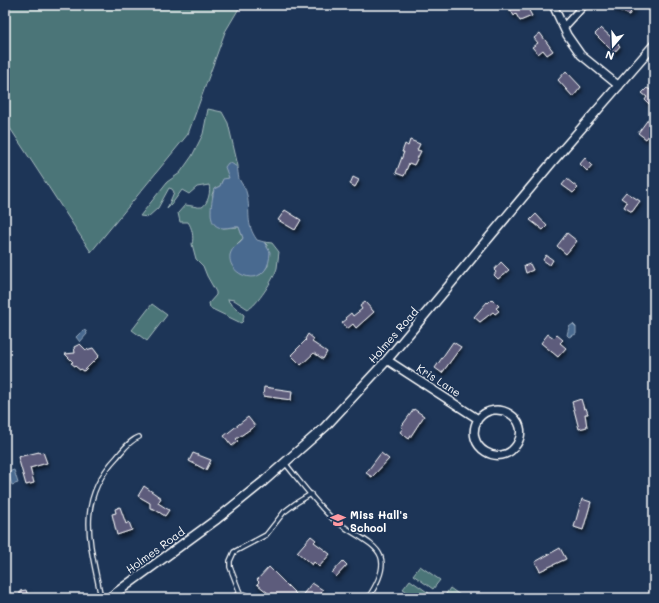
<svg xmlns="http://www.w3.org/2000/svg" width="659" height="603" font-family="Mali,sans-serif">
<style>
.green{fill:#4b7478;stroke:#a5babc}
.water{fill:#496b90;stroke:#92a6bc}
.building{fill:#5d5b7c;stroke:#fff;filter:url(#shadow)}
.lines{fill:none;stroke-linecap:round;stroke-linejoin:round}
.service-casing{stroke:#fff;stroke-width:6}
.minor-casing{stroke:#fff;stroke-width:10}
.tertiary-casing{stroke:#fff;stroke-width:11}
.service{stroke:#1d3557;stroke-width:3.5}
.minor{stroke:#1d3557;stroke-width:7}
.tertiary{stroke:#1d3557;stroke-width:8}
.rail-casing{stroke:#fff;stroke-width:3.5}
.rail{stroke:#1d3557;stroke-width:2;stroke-dasharray:6;stroke-linecap:butt}
.labels{text-anchor:middle;dominant-baseline:central;stroke-width:3.5;stroke-linejoin:round;paint-order:stroke}
.street-label{font-size:11px;fill:#fff;stroke:#1d3557}
.poi-label{font-size:11px;font-weight:bold;fill:#fff;stroke:#1d3557;text-anchor:start}
</style>
<defs>
<filter id="shadow"><feDropShadow dx="1.5" dy="3" stdDeviation="2" flood-color="#0009"/></filter>
</defs>
<rect width="100%" height="100%" fill="#1d3557"/>
<filter id="ink" filterUnits="userSpaceOnUse"><feTurbulence type="fractalNoise" baseFrequency=".025" numOctaves="2"/><feDisplacementMap in="SourceGraphic" scale="8" xChannelSelector="R" yChannelSelector="G"/><feConvolveMatrix kernelMatrix="1 2 1 2 8 2 1 2 1" color-interpolation-filters="sRGB"/></filter>
<g filter="url(#ink)">
<path class="green" d="M5 5H241L225 32 188 134 91 252 8 125H5Z
M208 109 222 112 228 123 238 166V169L237 167 228 171 229 178 222 181 220 186 214 189 212 195 223 228 239 227 243 238 237 244 260 275 268 266 267 245 264 242 272 243 279 252C278 257 278 263 277 268 275 277 256 307 248 309L234 300 228 299 229 302 244 315 243 321 241 323 210 308 209 303 216 295V292L207 276 203 266 196 259 192 244C194 238 192 227 188 222H180L178 213 185 205C190 205 198 208 202 207 208 204 211 191 209 185L197 187 189 194 182 190 171 205 167 209 174 192 172 189 169 188 158 208 148 217 140 216 167 182 180 173 192 156 203 134Z
M152 304 167 315 147 341 132 330Z
M420 566 440 580 433 589 413 575Z
M410 580 430 594 427 598H417L403 589Z
M450 588 464 598H445L444 597Z"/>
<path class="water" d="M228 163H231L237 167C238 170 238 175 239 179 242 185 246 188 247 195 251 214 245 223 257 240L264 242 270 252C269 292 227 277 230 255 232 246 240 245 243 238L239 227C234 226 229 228 223 228 204 227 213 199 214 189L220 186 223 179 229 178 225 167Z
M573 324 576 327V334L569 337 567 335 569 327Z
M83 330 86 331 87 334 80 342 76 337Z
M14 470 18 483 12 485 8 472Z"/>
<path class="building" d="M508 5H526L532 16 520 21 516 14 514 16Z
M609 5H635L629 15Z
M601 28 611 37 613 35 617 38 615 41 620 46 614 53 595 34Z
M540 33 553 51 547 55 543 50 538 54 532 47 538 43 534 38Z
M566 71 581 87 573 97 558 80Z
M647 88 654 92V98L649 104 645 100 647 97 642 93Z
M649 118 654 122V129L646 139 638 133Z
M410 140 420 144 417 150 421 151 414 165 409 163 404 176 396 173 404 152H402L405 144 408 146Z
M585 158 592 165 587 171 580 164Z
M353 177 359 180 355 187 350 184Z
M567 179 578 188 573 193 562 185Z
M626 192 640 201 632 212 624 207 627 202 621 198Z
M285 210 301 220 295 230 278 220Z
M536 214 547 226 543 230 530 220Z
M567 233 577 241 566 254 557 246Z
M546 255 553 260 550 265 543 260Z
M501 262 509 270 498 279 494 275 496 272 494 270Z
M530 264 533 270 526 273 524 266Z
M492 299 499 306 496 308 499 311 495 314 493 312 480 322 474 317 487 302 488 303Z
M365 302 374 312 356 328 353 324 347 329 342 323 347 319 345 318 351 313 353 316 362 309 360 306Z
M308 334 314 339 312 342 327 352 323 359 314 353 301 365 291 355 306 340 305 339Z
M548 334 554 338 557 335 563 340 560 343 566 348 558 357 541 343Z
M453 342 461 347 442 373 435 368Z
M80 344 86 350 93 348 99 356 84 371 81 369 80 370 71 363 73 362 65 354 75 353 74 347Z
M264 387 292 391 291 400 263 396Z
M581 399 584 409 586 408 588 414H585L587 427 579 429 572 402Z
M414 409 424 416 409 439 400 432 403 428 401 427Z
M248 417 255 426 236 439 238 441 232 446 224 436Z
M39 452V453L43 452 47 463 30 468 34 483 26 485 18 457Z
M193 453 211 460 206 470 189 461Z
M381 453 389 459 372 477 366 473Z
M144 486 161 498 158 503 169 510 165 516 154 509 150 508V503L138 496Z
M582 499 591 502 583 530 574 527Z
M120 507 126 524 129 522 132 530 117 535 112 514 116 513 115 509Z
M311 536 316 540 314 542 330 554 319 567 314 562 312 565 297 552Z
M560 548 566 559 540 571 535 562Z
M343 561 347 565 336 577 332 573Z
M269 567 300 598 312 583 323 590 321 592 323 593 319 598H274L257 584 259 582 257 580Z
M26 590 27 593 30 598H22L20 596V591Z"/>
<g class="lines">
<defs>
<path id="service" d="M285 463C298 479 318 506 333 519 368 546 402 547 368 598
M240 593 230 567V561L234 552 266 535 284 512 296 503 311 494
M101 598C91 545 74 502 117 457 123 450 130 440 139 437
M231 598 240 593 254 598"/>
<path id="minor" d="M553 5 567 35 581 55 619 86
M564 27 584 5
M387 360 478 419C496 397 532 419 517 444 501 470 462 447 478 419"/>
<path id="tertiary" d="M109 598 217 519 264 481 325 427 387 360 553 161 654 45"/>
</defs>
<use href="#service" class="service-casing"/>
<use href="#minor" class="minor-casing"/>
<use href="#tertiary" class="tertiary-casing"/>
<use href="#service" class="service"/>
<use href="#minor" class="minor"/>
<use href="#tertiary" class="tertiary"/>
<defs>
<path id="rail" d="M654 400V409"/>
</defs>
<use href="#rail" class="rail-casing"/>
<use href="#rail" class="rail"/>
</g>
</g>
<defs>
<symbol id="school-bare" viewBox="-9 -9 18 18"><path d="M0-5L7-2L0 1L-7-2ZM-4 1L0 2.5L4 1V4Q0 6-4 4Z" fill="#ff9aa2" stroke="#1d3557" stroke-width="2.5" paint-order="stroke"/></symbol>
</defs>
<g fill-rule="evenodd">
<use href="#school-bare" x="327" y="509" width="22" height="22"/>
</g>
<g class="labels">
<g class="street-label">
<text transform="translate(393 335) rotate(-49)">Holmes Road</text>
<text transform="translate(439 380) rotate(33)">Kris Lane</text>
<text transform="translate(155 550) rotate(-36)">Holmes Road</text>
</g>
<g class="poi-label">
<text x="350" y="514">Miss Hall's<tspan x="350" dy="13">School</tspan></text>
</g>
</g>
<rect width="659" height="603" fill="none" stroke="#1d3557" stroke-width="20"/>
<rect x="10" y="10" width="639" height="583" fill="none" stroke="#fff" stroke-width="1.5" filter="url(#ink)"/>
<g transform="translate(613 46) rotate(199)" stroke="#1d3557" stroke-width="3" paint-order="stroke">
<path d="M0-3L7 15L0 10L-7 15Z" fill="#ffffff"/>
<text y="-6" font-size="11" font-weight="bold" text-anchor="middle" fill="#ffffff">N</text>
</g>
</svg>
